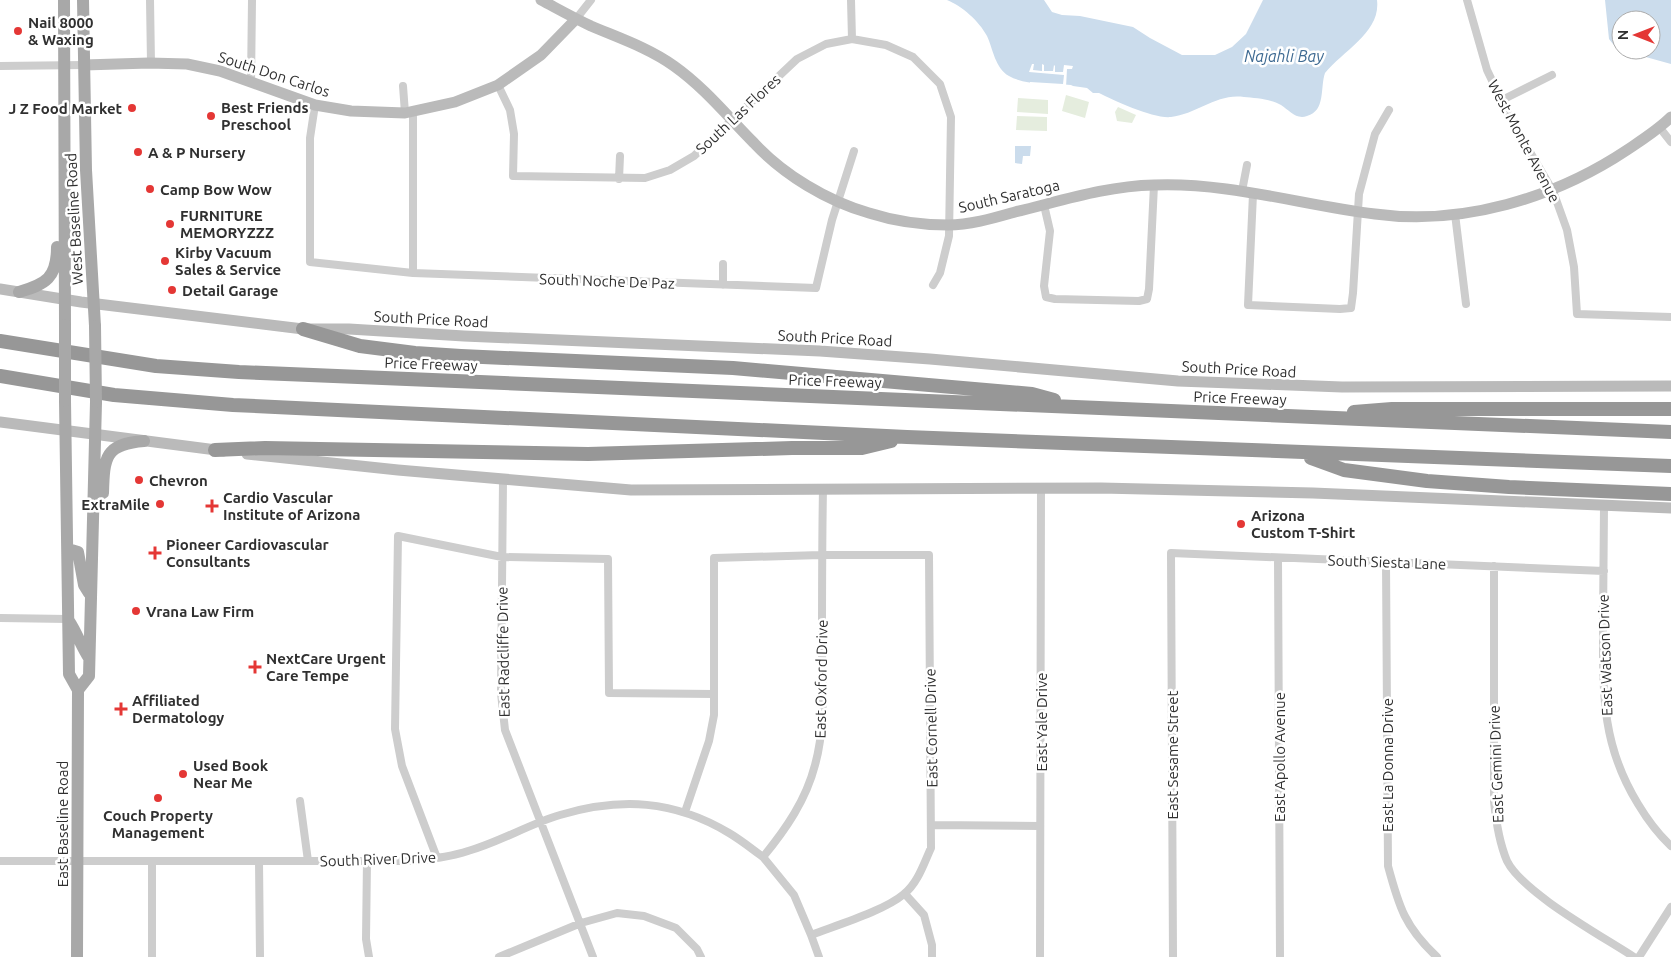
<svg xmlns="http://www.w3.org/2000/svg" width="1671" height="957" font-family="Ubuntu,sans-serif">
<style>
.park{fill:#e5edde}
.water{fill:#cbdcec;fill-rule:evenodd}
.pier{fill:#fff}
.lines{fill:none;stroke-linecap:round;stroke-linejoin:round}
.street{stroke:#cdcdcd;stroke-width:8}
.secondary{stroke:#bababa;stroke-width:11}
.primary{stroke:#a8a8a8;stroke-width:12}
.highway{stroke:#979797;stroke-width:14}
.primary-bridge{stroke:#a8a8a8;stroke-width:12}
.poi-dot{fill:#e43735;stroke:#fff;stroke-width:2}
.labels{text-anchor:middle;dominant-baseline:central;stroke-width:5;stroke-linejoin:round;paint-order:stroke}
.poi-label{font-size:15px;font-weight:bold;fill:#303030;stroke:#fff;text-anchor:start}
.street-label{font-size:15px;fill:#303030;stroke:#fff}
.water-label{font-size:16px;font-style:italic;fill:#3e6a92;stroke:#fff}
</style>
<rect width="100%" height="100%" fill="#fff"/>
<path class="park" d="M1066 95 1089 102 1085 118 1062 111Z
M1018 98 1048 100V114L1017 112Z
M1118 107 1136 115 1132 123 1117 121 1115 112Z
M1017 116 1047 117V131L1016 130Z"/>
<path class="water" d="M947 0H1044L1052 12 1062 15 1080 16 1133 27 1150 38 1182 55H1215L1232 47 1246 34 1263 0H1377C1381 32 1344 50 1325 73 1320 87 1326 111 1307 116 1296 120 1289 110 1281 105 1271 99 1255 98 1244 97 1217 93 1197 114 1171 117 1154 119 1115 101 1099 93H1093L1087 88 1073 86 1071 85C1052 83 1027 86 1009 76 995 68 993 49 987 36 979 21 962 6 947 0Z
M1605 0H1671V64L1617 49 1609 39ZM1621 20H1651V50H1621Z
M1015 146H1031L1030 156H1023L1022 164 1015 163Z"/>
<path class="pier" d="M1032 64H1034L1033 70 1042 71V64L1044 65V71H1053L1054 65 1055 66V72H1063L1064 65 1073 66 1072 69H1067L1066 87 1030 84V82L1063 84 1064 75 1029 72Z"/>
<g class="lines">
<path class="street" d="M150 0 151 63
M851 0 852 39 886 45 913 57 940 84 951 117 949 236 940 273 933 285
M1467 0 1487 70 1511 120 1553 191 1567 230 1574 267 1577 314 1671 317
M576 19 591 0
M0 66 84 65
M251 83 252 0
M498 85 510 110 514 134 513 176 645 178 670 170 694 156 797 59 826 44 852 39
M403 86 405 113
M1502 100 1552 75
M315 105 310 138V262L413 273 816 288 832 220 854 151
M1660 128 1671 142
M619 179 620 156
M1242 191 1247 165
M1253 194 1248 305 1340 309 1351 308 1353 293 1359 194 1375 134 1389 110
M1044 205 1050 231 1044 286 1046 297 1055 299 1139 301 1147 299 1149 289 1154 185
M1455 214 1466 304
M723 264V285
M413 273V112
M503 480 501 693 505 730 593 957
M1604 506C1604 545 1603 584 1603 624 1603 692 1601 744 1638 804 1647 819 1658 834 1671 846
M1278 558 1280 957
M1386 562 1388 866C1399 907 1405 927 1437 957
M1494 566V801C1496 822 1499 842 1507 861 1523 893 1602 936 1634 957
M0 618 68 619
M300 801 308 861
M685 812 709 741 714 715V558L821 555H929L931 848C924 863 918 883 904 894 884 911 837 925 811 935
M932 825 1040 826
M437 858 402 766 395 729 398 536 502 557 608 559 609 693 714 694
M367 860 366 939 369 957
M0 861H412C431 859 450 857 468 851 500 842 529 824 560 815 621 797 674 800 729 833 741 840 752 849 763 857
M259 861 260 957
M905 894 924 915 932 945V957
M152 957V861
M499 957 581 923 617 913 644 916 676 928 697 949 701 957
M819 957 811 935 794 895 763 857C786 829 806 800 815 765 826 726 822 685 822 645 822 593 822 541 823 489
M1040 957 1041 488
M1173 957 1171 553 1604 571
M1639 957 1671 907"/>
<path class="secondary" d="M541 0C558 9 574 18 591 26 619 38 649 48 674 66 705 88 728 117 754 143 784 175 827 201 869 213 894 221 922 225 948 225 971 225 994 218 1015 212 1061 201 1106 186 1154 185 1229 182 1301 205 1375 214 1462 226 1555 198 1627 150 1642 140 1658 130 1671 117
M84 65 149 63 187 64 220 71 315 105 351 111 405 113 455 102 498 85 541 55 576 19
M0 289 81 302 303 329H349L464 336 820 351 930 359 1178 381 1342 387 1671 386
M0 422 224 451
M247 454 398 470 631 490 1101 488 1313 493 1671 508"/>
<path class="primary" d="M64 0 65 325
M83 0 86 170 95 326
M19 292C46 284 57 278 57 247
M65 401 69 674 78 690 77 957
M103 493C104 457 105 444 144 441
M68 549 78 552 84 585 89 593
M69 621C77 633 81 646 89 658
M78 690 89 676 96 402"/>
<path class="highway" d="M303 329 360 346 415 353 461 356 733 368 1032 394 1054 400
M0 341 156 366 239 372 1671 432
M0 376 114 395 233 405 907 437 1671 466
M1354 412 1392 409H1671
M215 450 265 448 588 454 792 448H862L891 441
M1311 458 1344 470 1427 481 1509 487 1671 494"/>
<path class="primary-bridge" d="M65 325V401
M95 326 96 402"/>
</g>
<g class="poi-dot">
<circle cx="18" cy="31" r="5"/>
<circle cx="132" cy="108" r="5"/>
<circle cx="211" cy="116" r="5"/>
<circle cx="138" cy="152" r="5"/>
<circle cx="150" cy="189" r="5"/>
<circle cx="170" cy="224" r="5"/>
<circle cx="165" cy="261" r="5"/>
<circle cx="172" cy="290" r="5"/>
<circle cx="139" cy="480" r="5"/>
<circle cx="160" cy="504" r="5"/>
<path d="M209.5 498.5h5v5h5v5h-5v5h-5v-5h-5v-5h5z"/>
<circle cx="1241" cy="524" r="5"/>
<path d="M152.5 545.5h5v5h5v5h-5v5h-5v-5h-5v-5h5z"/>
<circle cx="136" cy="611" r="5"/>
<path d="M252.5 659.5h5v5h5v5h-5v5h-5v-5h-5v-5h5z"/>
<path d="M118.5 701.5h5v5h5v5h-5v5h-5v-5h-5v-5h5z"/>
<circle cx="183" cy="774" r="5"/>
<circle cx="158" cy="798" r="5"/>
</g>
<g class="labels">
<g class="poi-label">
<text x="28" y="22">Nail 8000<tspan x="28" dy="17">&amp; Waxing</tspan></text>
<text x="221" y="107">Best Friends<tspan x="221" dy="17">Preschool</tspan></text>
<text x="122" y="108" text-anchor="end">J Z Food Market</text>
<text x="148" y="152">A &amp; P Nursery</text>
<text x="160" y="189">Camp Bow Wow</text>
<text x="180" y="215">FURNITURE<tspan x="180" dy="17">MEMORYZZZ</tspan></text>
<text x="175" y="252">Kirby Vacuum<tspan x="175" dy="17">Sales &amp; Service</tspan></text>
<text x="182" y="290">Detail Garage</text>
<text x="149" y="480">Chevron</text>
<text x="223" y="497">Cardio Vascular<tspan x="223" dy="17">Institute of Arizona</tspan></text>
<text x="150" y="504" text-anchor="end">ExtraMile</text>
<text x="1251" y="515">Arizona<tspan x="1251" dy="17">Custom T-Shirt</tspan></text>
<text x="166" y="544">Pioneer Cardiovascular<tspan x="166" dy="17">Consultants</tspan></text>
<text x="146" y="611">Vrana Law Firm</text>
<text x="266" y="658">NextCare Urgent<tspan x="266" dy="17">Care Tempe</tspan></text>
<text x="132" y="700">Affiliated<tspan x="132" dy="17">Dermatology</tspan></text>
<text x="193" y="765">Used Book<tspan x="193" dy="17">Near Me</tspan></text>
<text x="158" y="815" text-anchor="middle">Couch Property<tspan x="158" dy="17">Management</tspan></text>
</g>
<g class="street-label">
<text transform="translate(274 74) rotate(18)">South Don Carlos</text>
<text transform="translate(738 114) rotate(-43)">South Las Flores</text>
<text transform="translate(1524 141) rotate(62)">West Monte Avenue</text>
<text transform="translate(1009 196) rotate(-13)">South Saratoga</text>
<text transform="translate(74 219) rotate(-93)">West Baseline Road</text>
<text transform="translate(607 281) rotate(2)">South Noche De Paz</text>
<text transform="translate(431 319) rotate(3)">South Price Road</text>
<text transform="translate(835 338) rotate(3)">South Price Road</text>
<text transform="translate(431 364) rotate(2)">Price Freeway</text>
<text transform="translate(1239 369) rotate(3)">South Price Road</text>
<text transform="translate(835 381) rotate(2)">Price Freeway</text>
<text transform="translate(1240 398) rotate(2)">Price Freeway</text>
<text transform="translate(1387 562) rotate(2)">South Siesta Lane</text>
<text transform="translate(503 652) rotate(-91)">East Radcliffe Drive</text>
<text transform="translate(1605 655) rotate(-92)">East Watson Drive</text>
<text transform="translate(821 679) rotate(-89)">East Oxford Drive</text>
<text transform="translate(1041 722) rotate(-90)">East Yale Drive</text>
<text transform="translate(931 728) rotate(-91)">East Cornell Drive</text>
<text transform="translate(1172 755) rotate(-90)">East Sesame Street</text>
<text transform="translate(1279 757) rotate(-90)">East Apollo Avenue</text>
<text transform="translate(1496 764) rotate(-92)">East Gemini Drive</text>
<text transform="translate(1387 765) rotate(-90)">East La Donna Drive</text>
<text transform="translate(62 824) rotate(-90)">East Baseline Road</text>
<text transform="translate(378 859) rotate(-2)">South River Drive</text>
</g>
<g class="water-label">
<text x="1284" y="56">Najahli Bay</text>
</g>
</g>
<g transform="translate(1636 35) rotate(270)"><circle r="24" fill="#ffffff" stroke="#acacac"/>
<path d="M0-4L9 19L0 12L-9 19Z" fill="#e43735"/>
<text y="-8" font-size="14" font-weight="bold" text-anchor="middle" fill="#303030">N</text>
</g>
</svg>
